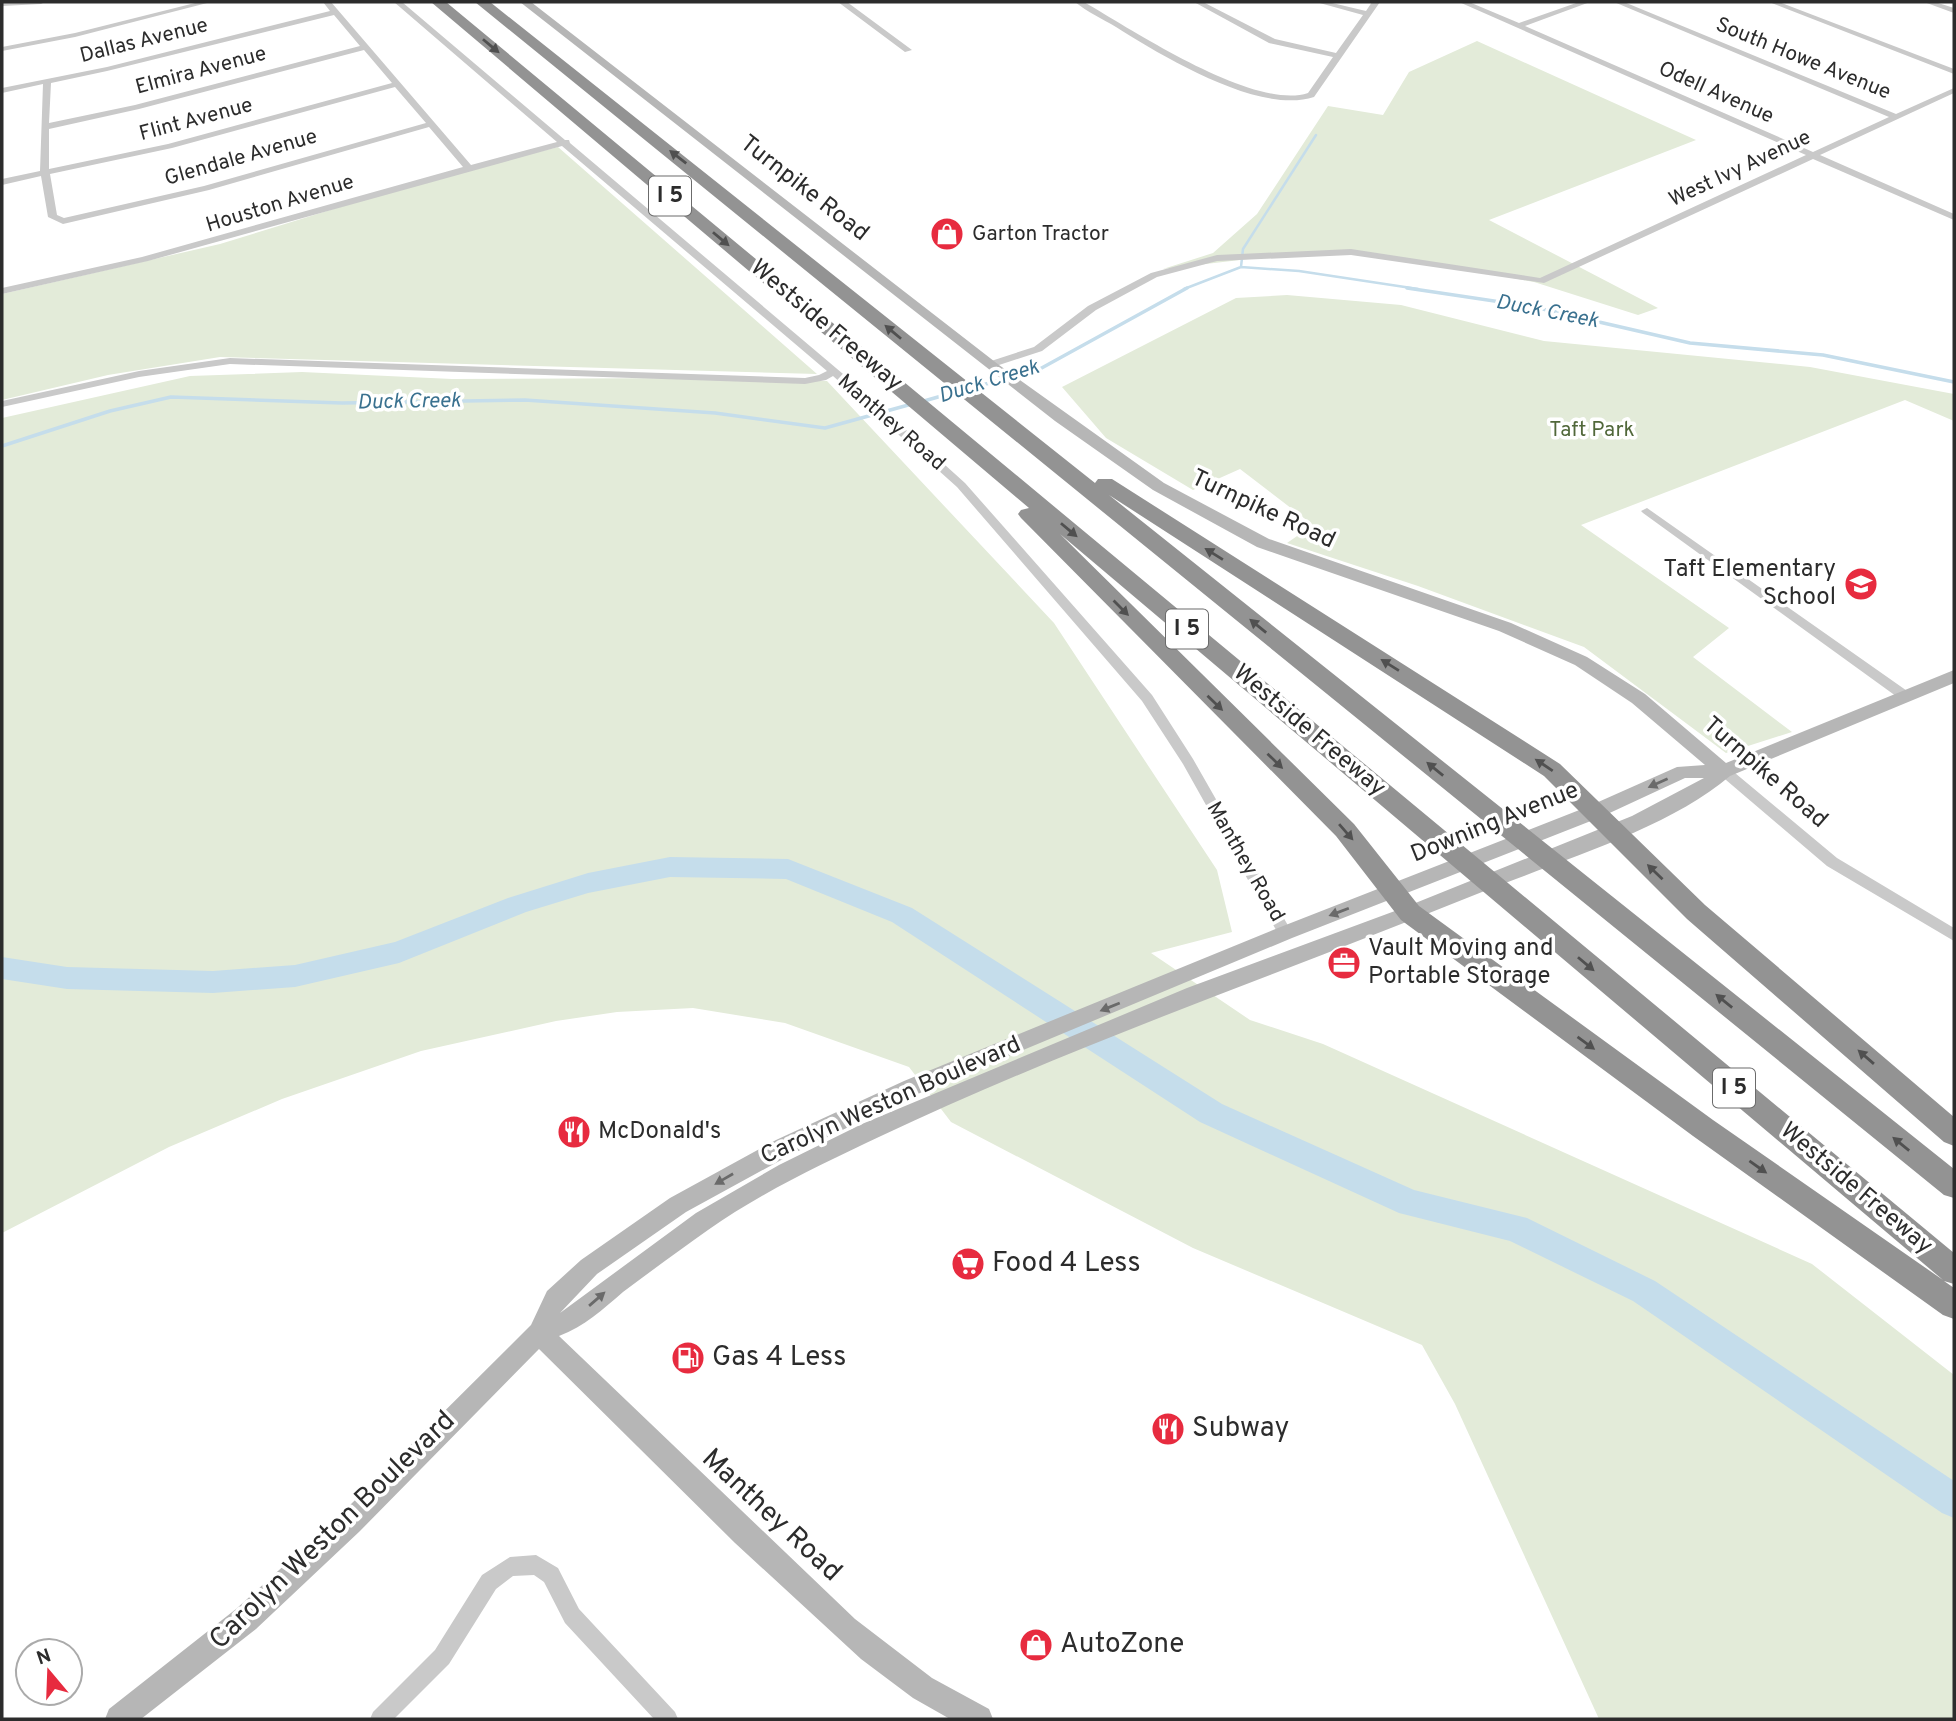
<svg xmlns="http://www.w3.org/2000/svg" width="1956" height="1721" font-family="Overpass,sans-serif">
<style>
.green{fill:#e3ebd9}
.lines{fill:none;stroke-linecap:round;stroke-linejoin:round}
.stream-far1{stroke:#c5ddeb;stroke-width:2.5}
.stream{stroke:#c5ddeb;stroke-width:3.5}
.river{fill:#c5ddeb;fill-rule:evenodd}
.street{fill:#c9c9c9;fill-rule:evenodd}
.secondary{fill:#b6b6b6;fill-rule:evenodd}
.highway{fill:#939393;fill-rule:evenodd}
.oneway{fill:#505050}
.oneway2{fill:#6a6a6a}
.labels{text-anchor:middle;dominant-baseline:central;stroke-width:7;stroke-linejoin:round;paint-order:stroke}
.far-street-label{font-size:21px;fill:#2c2c2c;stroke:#fff}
.far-poi-label{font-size:21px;fill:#2c2c2c;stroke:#fff;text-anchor:start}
.far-water-label{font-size:21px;font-style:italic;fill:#3a718f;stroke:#fff}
.far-park-label{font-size:21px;fill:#51683a;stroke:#fff}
.shield{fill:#fff;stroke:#6b6b6b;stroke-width:2}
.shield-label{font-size:23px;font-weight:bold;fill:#2c2c2c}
.street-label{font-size:24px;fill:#2c2c2c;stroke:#fff}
.poi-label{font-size:24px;fill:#2c2c2c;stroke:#fff;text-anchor:start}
.near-poi-label{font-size:28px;fill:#2c2c2c;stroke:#fff;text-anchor:start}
.near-street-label{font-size:28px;fill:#2c2c2c;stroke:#fff}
</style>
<rect width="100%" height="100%" fill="#fff"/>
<path class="green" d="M1477 41 1696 140 1489 220 1658 308 1638 315 1534 282 1398 257 1307 252 1163 269 1213 253 1257 214 1328 106 1383 115 1409 72Z
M558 147 817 374 220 357 108 375 2 400V294L220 244 418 183Z
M1287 295 1401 305 1544 341 1810 367 1954 394V421L1905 400 1581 525 1729 628 1693 657 1792 732 1726 753 1584 647 1418 586 1287 543 1313 525 1240 469 1193 490 1106 438 1062 387 1236 298Z
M302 372 452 379 708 378 827 381 1054 623 1217 870 1232 932 1151 953 1250 1020 1323 1044 1812 1264 1954 1375V1719H1599L1455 1404 1422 1345 1193 1248 951 1122 909 1067 785 1023 693 1008 617 1012 556 1021 421 1051 282 1099 169 1147 2 1233V418L190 376Z"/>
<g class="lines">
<path class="stream-far1" d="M1241 267 1243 249 1316 135
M1184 289 1241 267 1299 271 1418 289"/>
<path class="stream" d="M1407 288 1534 307 1690 343 1823 355 1954 382
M971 388 1038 370 1187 288
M924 401 959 391
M2 446 110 411 171 397 342 403 525 400 715 413 825 428 912 404"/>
<path class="river" d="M670 857 788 859 912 908 1222 1104 1414 1190 1527 1218 1655 1281 1954 1481V1518L1942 1513 1633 1301 1510 1241 1399 1213 1200 1122 892 922 786 879 670 877 588 893 526 912 399 963 295 987 213 993 67 989 2 979V957L67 967 213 971 295 965 395 942 508 898 588 873Z"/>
<path class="street" d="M2 2H45L41 4 2 6Z
M199 2H211L75 37 2 51V47L75 33Z
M323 2H331L471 165 557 142 394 2H402L565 140H569L570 143 862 390 965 483 1152 695 1193 759 1290 929 1292 933 1290 937H1280L1183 764 1142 701 957 487 833 376 826 380 805 384 230 364 139 377 2 407V401L139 371 230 358 805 378 819 375 827 371 562 146 148 261 2 294V288L142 257 463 167 429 127 209 190 63 224 48 217 41 176 2 185V179L40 171 43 84 2 93V88L107 67 330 11ZM334 15 360 46 135 105 49 123 51 83 107 71ZM364 50 392 83 168 144 49 169V129L139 109ZM395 87 426 123 204 186 64 218 57 215 50 174 172 148Z
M838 2H847L912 50 905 52Z
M1075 2H1084C1131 29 1254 111 1308 93L1333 57 1269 43 1194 2H1203L1275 39 1336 53 1363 15 1316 2H1328L1366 11 1372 2H1380L1314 97C1259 115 1162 56 1116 27 1103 19 1087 12 1075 2Z
M1459 2H1469L1519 23 1579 2H1590L1525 26 1813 152 1889 117 1614 2H1624L1896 114 1954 88V93L1820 155 1954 214V220L1813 159 1544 283 1351 255 1217 261 1157 277 1096 310 1042 351 996 366H988V362L1034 347 1088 306 1151 273 1217 255 1351 249 1540 278 1806 155Z
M1769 2H1779L1954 69V74Z
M1924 2H1935L1954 8V13Z
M1647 508 1910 693 1911 696 1910 699H1900L1643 513 1641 511Z
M1724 766 1729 768 1837 858 1954 928V941L1827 866 1719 774 1717 771 1719 768Z
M536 1555 558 1568 579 1609 675 1712 678 1719H654L565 1623 544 1582 534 1575 513 1576 496 1589 449 1664 394 1719H370L373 1712 435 1650 482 1575 510 1557Z"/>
<path class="secondary" d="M520 2H531L999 365 1164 483 1269 539 1511 623 1587 657 1645 694 1726 763 1954 670V683L1730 776C1668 829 1559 861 1482 892 1282 973 1076 1044 881 1136 822 1164 760 1193 708 1230 680 1250 651 1271 623 1292 602 1310 585 1326 559 1336L855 1619 932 1678 989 1709 993 1719H950L913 1698 861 1659 735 1543 539 1349 360 1531 256 1629 141 1719H105L109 1709 236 1609 342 1513 531 1325 547 1291 581 1260 670 1198 776 1140 904 1081 1278 928 1587 807 1677 767 1705 765 1632 703 1575 665 1499 631 1257 547 1153 490 1055 421ZM1685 778H1704L1632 816 1403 908 1187 988 862 1124 779 1165 696 1213 560 1313 597 1274 686 1212 792 1154 920 1093 1292 938 1601 817Z"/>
<path class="highway" d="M431 2H446L1954 1253V1284L1944 1281 1954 1288V1319L1943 1315 1693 1136 1401 920 1336 836 1021 518 1018 514 1021 510 1029 508ZM1060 534 1943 1280 1713 1120 1419 906 1354 824Z
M475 2H490L1095 483 1098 479H1112L1560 764 1705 905 1954 1117V1146L1944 1142 1687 919 1544 776 1109 495 1954 1169V1198L1944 1195Z"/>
</g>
<defs><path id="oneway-solid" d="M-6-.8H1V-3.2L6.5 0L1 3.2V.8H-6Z" transform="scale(1.75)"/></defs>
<g class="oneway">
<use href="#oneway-solid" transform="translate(491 46) rotate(40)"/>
<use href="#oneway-solid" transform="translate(678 157) rotate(-142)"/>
<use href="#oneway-solid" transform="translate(721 239) rotate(40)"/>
<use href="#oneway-solid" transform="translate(893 332) rotate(-140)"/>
<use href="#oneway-solid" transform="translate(1069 530) rotate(40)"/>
<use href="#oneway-solid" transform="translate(1214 554) rotate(-148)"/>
<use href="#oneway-solid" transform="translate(1121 608) rotate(45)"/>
<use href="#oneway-solid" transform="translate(1258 626) rotate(-141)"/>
<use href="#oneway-solid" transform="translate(1390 665) rotate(-148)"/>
<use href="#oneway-solid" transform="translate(1215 703) rotate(44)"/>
<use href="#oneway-solid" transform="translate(1275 761) rotate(44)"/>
<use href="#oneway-solid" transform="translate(1544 765) rotate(-146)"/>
<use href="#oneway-solid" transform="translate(1435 769) rotate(-141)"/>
<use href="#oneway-solid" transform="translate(1346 832) rotate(49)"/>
<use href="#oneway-solid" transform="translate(1655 872) rotate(-136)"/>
<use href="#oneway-solid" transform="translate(1586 964) rotate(40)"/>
<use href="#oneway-solid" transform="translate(1724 1001) rotate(-141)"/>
<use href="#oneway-solid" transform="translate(1586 1043) rotate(36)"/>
<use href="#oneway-solid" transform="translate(1866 1057) rotate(-139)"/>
<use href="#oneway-solid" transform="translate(1901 1144) rotate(-141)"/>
<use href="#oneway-solid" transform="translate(1758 1167) rotate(35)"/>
</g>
<g class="oneway2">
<use href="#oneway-solid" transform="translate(1658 783) rotate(156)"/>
<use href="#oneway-solid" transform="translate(1339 912) rotate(159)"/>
<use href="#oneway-solid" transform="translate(1110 1007) rotate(158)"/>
<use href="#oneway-solid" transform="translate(724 1179) rotate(150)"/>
<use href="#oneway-solid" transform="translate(597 1299) rotate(-41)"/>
</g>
<defs>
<symbol id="shop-disc" viewBox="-11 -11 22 22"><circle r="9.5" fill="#e72b3f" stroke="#fff"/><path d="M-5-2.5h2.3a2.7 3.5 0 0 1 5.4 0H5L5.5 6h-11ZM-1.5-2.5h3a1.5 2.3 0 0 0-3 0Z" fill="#fff"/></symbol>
<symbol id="school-disc" viewBox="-11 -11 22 22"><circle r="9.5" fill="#e72b3f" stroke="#fff"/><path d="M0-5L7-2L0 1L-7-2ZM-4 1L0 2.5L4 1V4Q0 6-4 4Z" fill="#fff"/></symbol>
<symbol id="office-disc" viewBox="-11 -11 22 22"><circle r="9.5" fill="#e72b3f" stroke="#fff"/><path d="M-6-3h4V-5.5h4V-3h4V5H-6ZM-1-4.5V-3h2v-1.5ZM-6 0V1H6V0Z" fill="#fff"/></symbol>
<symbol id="restaurant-disc" viewBox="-11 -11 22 22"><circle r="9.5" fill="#e72b3f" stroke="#fff"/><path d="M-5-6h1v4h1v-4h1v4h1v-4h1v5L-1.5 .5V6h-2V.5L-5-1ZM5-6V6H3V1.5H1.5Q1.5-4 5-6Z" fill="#fff"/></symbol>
<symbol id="supermarket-disc" viewBox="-11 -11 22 22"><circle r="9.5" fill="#e72b3f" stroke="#fff"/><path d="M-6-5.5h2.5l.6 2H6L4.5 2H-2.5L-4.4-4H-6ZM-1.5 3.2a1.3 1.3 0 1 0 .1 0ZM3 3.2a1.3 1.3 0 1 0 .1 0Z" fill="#fff"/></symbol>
<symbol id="fuel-disc" viewBox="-11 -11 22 22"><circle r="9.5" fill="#e72b3f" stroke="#fff"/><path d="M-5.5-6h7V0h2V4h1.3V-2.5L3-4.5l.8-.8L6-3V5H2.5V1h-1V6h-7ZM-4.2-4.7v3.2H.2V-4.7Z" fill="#fff"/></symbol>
</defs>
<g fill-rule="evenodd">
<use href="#shop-disc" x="928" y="215" width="38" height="38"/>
<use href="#school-disc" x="1842" y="565" width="38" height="38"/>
<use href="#office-disc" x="1325" y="944" width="38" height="38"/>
<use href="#restaurant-disc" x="555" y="1113" width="38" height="38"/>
<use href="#supermarket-disc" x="949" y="1245" width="38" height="38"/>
<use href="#fuel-disc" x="669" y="1339" width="38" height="38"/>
<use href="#restaurant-disc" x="1149" y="1410" width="38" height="38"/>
<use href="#shop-disc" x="1017" y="1626" width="38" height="38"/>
</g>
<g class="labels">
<g class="far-street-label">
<text transform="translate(144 41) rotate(-14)">Dallas Avenue</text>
<text transform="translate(1803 59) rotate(22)">South Howe Avenue</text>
<text transform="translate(201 71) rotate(-15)">Elmira Avenue</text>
<text transform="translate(1716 93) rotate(24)">Odell Avenue</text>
<text transform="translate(196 120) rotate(-15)">Flint Avenue</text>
<text transform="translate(241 158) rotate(-16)">Glendale Avenue</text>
<text transform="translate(1740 169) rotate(-25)">West Ivy Avenue</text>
<text transform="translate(280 204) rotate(-17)">Houston Avenue</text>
<text transform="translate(891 423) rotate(41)">Manthey Road</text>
<text transform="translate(1245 862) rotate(60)">Manthey Road</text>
</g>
<g class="far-poi-label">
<text x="972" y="234">Garton Tractor</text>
</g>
<g class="far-water-label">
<text transform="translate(1547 312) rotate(11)">Duck Creek</text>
<text transform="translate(989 382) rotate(-17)">Duck Creek</text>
<text transform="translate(409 402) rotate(-1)">Duck Creek</text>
</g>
<g class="far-park-label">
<text x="1592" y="430">Taft Park</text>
</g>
<g class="shield">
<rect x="649" y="176.5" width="42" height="39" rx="5"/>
<rect x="1166" y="609.5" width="42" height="39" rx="5"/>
<rect x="1713" y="1068.5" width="42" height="39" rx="5"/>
</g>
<g class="shield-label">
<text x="670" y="196">I 5</text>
<text x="1187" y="629">I 5</text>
<text x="1734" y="1088">I 5</text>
</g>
<g class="street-label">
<text transform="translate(804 189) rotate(38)">Turnpike Road</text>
<text transform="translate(826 326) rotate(40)">Westside Freeway</text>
<text transform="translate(1263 510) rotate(25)">Turnpike Road</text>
<text transform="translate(1309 731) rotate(40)">Westside Freeway</text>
<text transform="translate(1765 773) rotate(41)">Turnpike Road</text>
<text transform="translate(1495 823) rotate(-22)">Downing Avenue</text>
<text transform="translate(891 1101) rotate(-24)">Carolyn Weston Boulevard</text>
<text transform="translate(1856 1189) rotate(40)">Westside Freeway</text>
</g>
<g class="poi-label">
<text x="1836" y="570" text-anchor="end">Taft Elementary<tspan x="1836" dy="28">School</tspan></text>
<text x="1368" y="949">Vault Moving and<tspan x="1368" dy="28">Portable Storage</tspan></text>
<text x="598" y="1132">McDonald's</text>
</g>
<g class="near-poi-label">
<text x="992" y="1264">Food 4 Less</text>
<text x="712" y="1358">Gas 4 Less</text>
<text x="1192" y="1429">Subway</text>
<text x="1060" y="1645">AutoZone</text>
</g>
<g class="near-street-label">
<text transform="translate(771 1516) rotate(43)">Manthey Road</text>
<text transform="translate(333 1531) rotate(-44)">Carolyn Weston Boulevard</text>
</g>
</g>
<rect width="1956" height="1721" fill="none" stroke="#2c2c2c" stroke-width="7"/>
<g transform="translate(49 1672) rotate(341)"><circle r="33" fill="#ffffff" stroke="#ababab" stroke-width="2"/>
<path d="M0-5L12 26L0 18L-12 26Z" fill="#e72b3f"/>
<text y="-10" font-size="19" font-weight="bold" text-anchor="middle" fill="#2c2c2c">N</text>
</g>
</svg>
